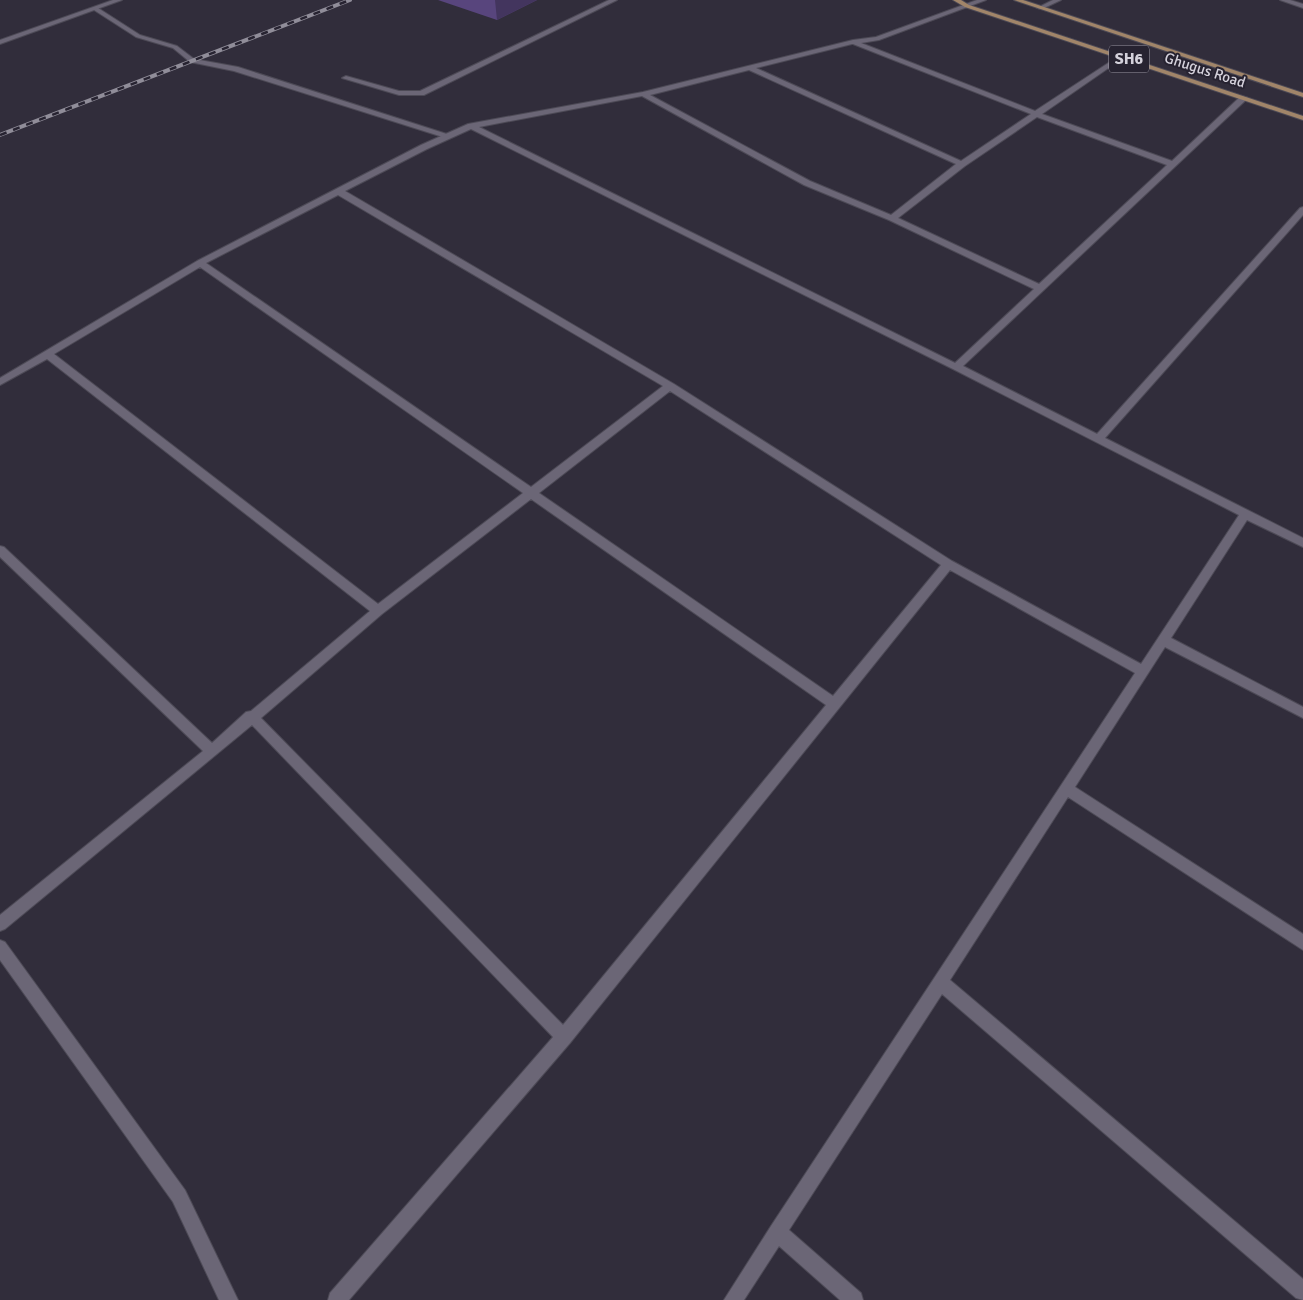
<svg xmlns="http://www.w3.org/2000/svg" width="1303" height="1300" font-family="Signika,sans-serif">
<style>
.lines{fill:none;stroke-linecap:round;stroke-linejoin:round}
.lane-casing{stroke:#4d4a56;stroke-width:2}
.street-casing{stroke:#4d4a56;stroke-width:2}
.secondary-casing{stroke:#4d4a56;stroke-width:2}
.primary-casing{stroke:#4d4a56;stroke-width:2}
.lane{fill:#6b6676;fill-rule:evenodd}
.street{fill:#6b6676;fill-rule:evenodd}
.secondary{fill:#6b6676;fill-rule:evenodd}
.primary{fill:#a18569;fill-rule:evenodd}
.rail-casing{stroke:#908d99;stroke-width:4}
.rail{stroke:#272331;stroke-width:2.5;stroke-dasharray:7;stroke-linecap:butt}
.wall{fill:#58457d}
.shaded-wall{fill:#43355e}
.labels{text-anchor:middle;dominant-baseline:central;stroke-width:4;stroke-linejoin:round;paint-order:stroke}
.far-street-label{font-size:15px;fill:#d4d1db;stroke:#272331}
.shield{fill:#272331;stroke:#a09da8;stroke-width:1}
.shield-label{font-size:16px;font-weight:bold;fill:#d4d1db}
</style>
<rect width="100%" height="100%" fill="#312d3b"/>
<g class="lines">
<defs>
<path id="lane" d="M609 0H617L424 95H399L342 78 346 76 399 91H420Z
M94 8H98L140 35 177 46 194 59 238 67 453 136 446 138 234 71 190 62 173 48 136 37 94 10Z"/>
<path id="street" d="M977 0H986L879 40 861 43 1035 111 1119 56H1123V58L1042 114 1172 161 1241 96 1248 98 963 366 1097 434 1300 208 1303 207V215L1105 438 1303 538V547L1247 520 1171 638 1303 707V718L1165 647 1075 787 1303 934V950L1068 797 950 980 1303 1279V1300L1296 1298 942 994 789 1230 861 1293 863 1300H840L779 1246 744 1300H724L771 1226 1135 673 950 570 570 1043 349 1300H328L330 1293 553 1037 252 725 5 929 0 931V915L203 751 0 557V546L4 547 212 743 246 712 251 711 370 611 47 359 0 385V378L197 261 421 145 468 124 643 92 853 40 876 37ZM852 44H853L1031 114 961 161 756 68ZM749 70 956 164 891 215 810 181 650 95ZM642 96 804 185 889 220 1034 289 955 363 479 127ZM1037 117 1167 165 1039 284 898 218 965 166ZM471 129 953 369 1239 515 1141 664 952 561 674 384 345 191 427 149ZM338 195 663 386 531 487 206 263ZM200 267 523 493 378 604 54 354ZM670 391 941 565 833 696 539 493ZM531 499 826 705 563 1025 261 718 382 614Z
M1053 0H1061L1042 9 1037 8Z
M1280 0H1290L1303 4V8Z
M0 940 5 942 185 1190 238 1300H219L173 1202 0 960Z"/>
<path id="secondary" d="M113 0H122L0 44V40Z"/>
<path id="primary" d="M953 0H961L969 5 1303 116V120L965 7Z
M1014 0H1023L1303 93V97Z"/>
</defs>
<use href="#lane" class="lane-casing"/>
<use href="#street" class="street-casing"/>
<use href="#secondary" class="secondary-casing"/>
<use href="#primary" class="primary-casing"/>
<use href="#lane" class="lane"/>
<use href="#street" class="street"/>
<use href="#secondary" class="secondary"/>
<use href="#primary" class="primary"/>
<defs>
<path id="rail" d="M0 135 350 0"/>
</defs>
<use href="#rail" class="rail-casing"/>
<use href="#rail" class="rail"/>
</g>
<path class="wall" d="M438 0H537L497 20Z"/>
<path class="shaded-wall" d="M495 0H537L497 20Z"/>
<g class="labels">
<g class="far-street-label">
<text transform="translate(1205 70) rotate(18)">Ghugus Road</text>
</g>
<rect class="shield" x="1109" y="45.5" width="40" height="27" rx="4"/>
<g class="shield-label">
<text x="1129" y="59">SH6</text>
</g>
</g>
</svg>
